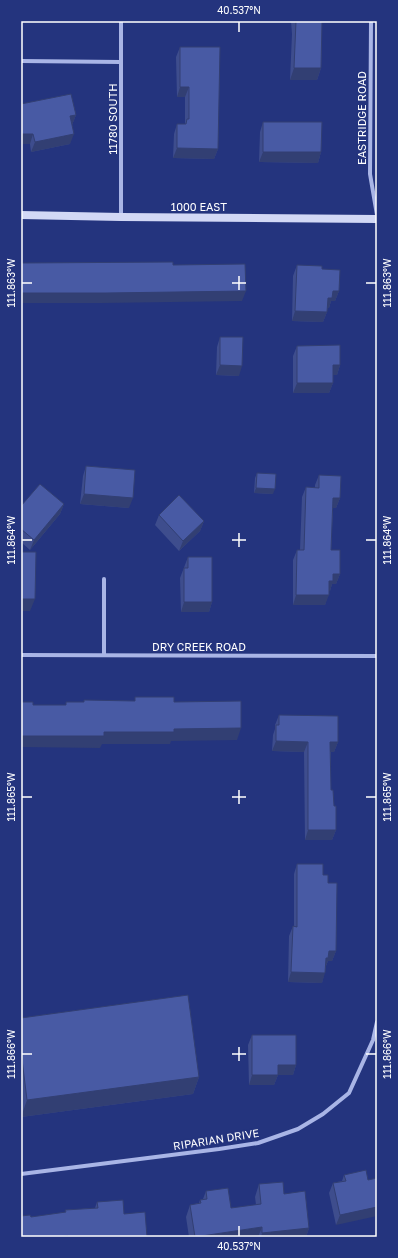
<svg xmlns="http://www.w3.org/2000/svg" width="398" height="1258" font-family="'Golos Text',sans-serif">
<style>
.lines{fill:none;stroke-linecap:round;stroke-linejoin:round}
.street{stroke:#a9b5e6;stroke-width:4}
.secondary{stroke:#d2d8f5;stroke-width:8}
.wall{fill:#3e4d8d}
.shaded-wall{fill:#323f73}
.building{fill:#485aa4;stroke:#323f73}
.ticks{fill:none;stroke:#fff;stroke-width:1.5}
.labels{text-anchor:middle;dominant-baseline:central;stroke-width:3.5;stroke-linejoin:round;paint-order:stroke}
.street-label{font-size:11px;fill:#fff;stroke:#24347e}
.neatline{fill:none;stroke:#fff;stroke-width:1.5}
.ticks-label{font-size:10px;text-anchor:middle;fill:#fff}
</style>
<rect width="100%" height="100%" fill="#24347e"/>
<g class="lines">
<path class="street" d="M371 21 370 174 377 215
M21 61 121 62
M121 217V21
M21 655 377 656
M104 655V579
M21 1174 219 1149 258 1143 298 1129 323 1114 349 1093 373 1040 377 1022"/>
<path class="secondary" d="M21 215 121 217 377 219"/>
</g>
<path class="wall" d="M291 21H322L321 68 317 80H290L292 34Z
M180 47 218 149 214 159 173 158 174 134 177 124H185V97H177L176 57Z
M21 104 76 115 72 125 70 144 31 152 30 144H21Z
M263 122 321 152 318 163 259 162 260 132Z
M297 265 322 269 339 291 335 301H331L329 308H327V312L323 322 292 321 293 276Z
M220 337 239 376 216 375 217 347Z
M297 346 340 365 337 375H333V383L329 393H293V356Z
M86 466 129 508 80 504 83 476Z
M257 473 273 494 254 493 255 478Z
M319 475 340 498 336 508H333L331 550 340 574 336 584H332L330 591H329L325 605H293V560L297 550H300L302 497 306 487 315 488V485Z
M64 504 60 514 30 550 21 542V506Z
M159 515 204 521 200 531 179 551 155 525Z
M188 557 212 602 209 612H181L180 578Z
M279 715 338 742 334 752H331V790L334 806 336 830 332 840H305L304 752 272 751 273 735 275 729V725Z
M297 864 323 875 328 883 336 951 332 961H328L326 966 322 983 288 982 289 936 293 926H294V874Z
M21 1018 199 1077 193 1094 21 1117Z
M252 1035 296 1065 293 1075H278L274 1085H249L248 1045Z
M344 1175 368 1180 336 1225 329 1193 333 1183 342 1181Z
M259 1184 284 1194 309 1228 306 1237H189L186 1217 190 1205 199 1203 200 1200 203 1199 206 1191 231 1208 256 1205 255 1197Z
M97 1202 124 1214 147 1237H21L31 1217 65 1213V1210L95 1208Z"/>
<path class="shaded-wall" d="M294 68H321L317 80H290Z
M180 87H189L185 97H177Z
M76 115 72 125 70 116Z
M21 134H33L30 144H21Z
M74 134 70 144 31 152 35 142Z
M177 148 218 149 214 159 173 158Z
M263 152H321L318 163 259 162Z
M246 291 242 301 102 303H21V293Z
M333 291H339L335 301H331L329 308H324L328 298Z
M295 311 327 312 323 322 292 321Z
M220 365 242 366 239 376 216 375Z
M333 365H340L337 375H329Z
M297 383H333L329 393H293Z
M256 488 275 489 273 494 254 493Z
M84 494 133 498 129 508 80 504Z
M333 498H340L336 508H330Z
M64 504 60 514 30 550 34 540Z
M204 521 200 531 179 551 183 541Z
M333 574H340L336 584H332L330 591H325L329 581Z
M296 595H329L325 605H293Z
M21 599H35L30 611H21Z
M184 602H212L209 612H181Z
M241 728 237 740 171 741 170 744H102L100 748 21 747V736L174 729Z
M276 741 308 742 304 752 272 751Z
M330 742H338L334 752H327Z
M308 830H336L332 840H305Z
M329 951H336L332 961H328L325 968H322Z
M291 972 325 973 322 983 288 982Z
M278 1065H296L293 1075H274Z
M252 1075H278L274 1085H249Z
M199 1077 193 1094 21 1117 27 1100Z
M377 1207V1216L336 1225 340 1215Z
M262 1227 258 1237H196Z
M309 1228 306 1237H261L262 1233Z"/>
<path class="building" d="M296 21H322L321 68H294Z
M180 47H220L218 149 177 148V124H186L187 119H189V87H180Z
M71 94 76 115 70 116 74 134 35 142 33 134H21V104Z
M263 122H322L321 152H263Z
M173 262V265L245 264 246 291 106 293H21V263Z
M297 265 322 266V269L340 270 339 291H333L332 298H328L327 312 295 311Z
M220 337H243L242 366 220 365Z
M340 345V365H333V383H297V346Z
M86 466 135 470 133 498 84 494Z
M257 473 276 474 275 489 256 488Z
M319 475 341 476 340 498H333L331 550H340V574H333V581H329V595H296L297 550H304L306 487 319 488Z
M40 484 64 504 34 540 21 529V506Z
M179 495 204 521 183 541 159 515Z
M21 552H36L35 599H21Z
M188 557H212V602H184V568H188Z
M135 697H174V702L241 701V728L174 729V732H104V736H21V702H33V705H66V702H84V700L135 701Z
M279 715 338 716V742H330L331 790H333L334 806H336V830H308V742L276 741V725H279Z
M297 864H323V875H328V883H337L336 951H329L328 958H326L325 973 291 972 293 926 297 927Z
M188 995 199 1077 27 1100 21 1051V1018Z
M252 1035H296V1065H278V1075H252Z
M366 1170 368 1180 377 1178V1207L340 1215 333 1183 346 1181 344 1175Z
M283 1182 284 1194 305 1191 309 1228 262 1233V1227L195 1237 190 1205 201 1203 200 1200 207 1199 206 1191 228 1188 231 1208 261 1204 259 1184Z
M123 1200 124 1214 145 1212 147 1237H68V1236L57 1237H21V1216L30 1215 31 1217 66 1212 65 1210 98 1208 97 1202Z"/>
<path class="ticks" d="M239 22V32M239 276V290M22 283H32M232 283H246M366 283H376M239 533V547M22 540H32M232 540H246M366 540H376M239 790V804M22 797H32M232 797H246M366 797H376M239 1047V1061M22 1054H32M232 1054H246M366 1054H376M239 1226V1236"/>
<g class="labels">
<g class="street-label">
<text transform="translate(361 118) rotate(-90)">EASTRIDGE ROAD</text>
<text transform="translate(112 119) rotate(-90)">11780 SOUTH</text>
<text x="199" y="206">1000 EAST</text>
<text x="199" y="646">DRY CREEK ROAD</text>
<text transform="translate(216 1139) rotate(-9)">RIPARIAN DRIVE</text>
</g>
</g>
<rect width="398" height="1258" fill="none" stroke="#24347e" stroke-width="44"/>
<rect x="22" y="22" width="354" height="1214" class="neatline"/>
<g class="ticks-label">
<text x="239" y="14">40.537°N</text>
<text transform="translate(387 283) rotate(-90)" y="4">111.863°W</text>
<text transform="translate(11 283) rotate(-90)" y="4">111.863°W</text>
<text transform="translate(11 540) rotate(-90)" y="4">111.864°W</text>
<text transform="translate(387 540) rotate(-90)" y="4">111.864°W</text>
<text transform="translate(11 797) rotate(-90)" y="4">111.865°W</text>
<text transform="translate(387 797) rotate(-90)" y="4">111.865°W</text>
<text transform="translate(11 1054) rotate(-90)" y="4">111.866°W</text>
<text transform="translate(387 1054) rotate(-90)" y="4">111.866°W</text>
<text x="239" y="1250">40.537°N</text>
</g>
</svg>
